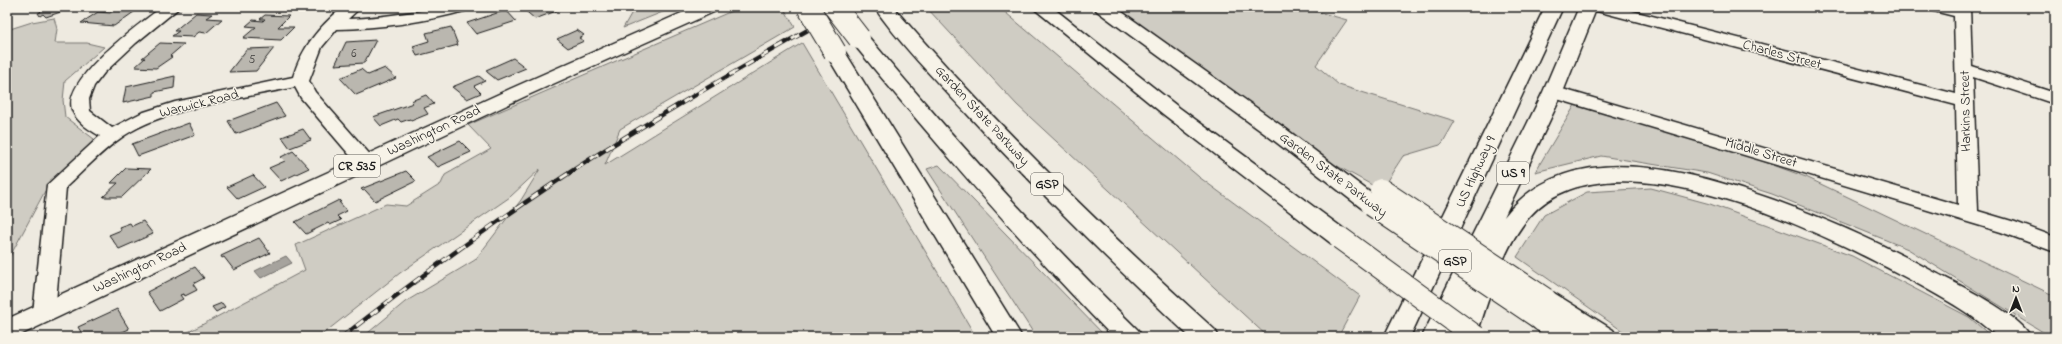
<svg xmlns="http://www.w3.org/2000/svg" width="2062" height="344" font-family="'Indie Flower',sans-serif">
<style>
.green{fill:#cfccc3;stroke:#767470}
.water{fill:#a6a39d;stroke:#6f6d69}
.building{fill:#bab7af;stroke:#1c1c1c}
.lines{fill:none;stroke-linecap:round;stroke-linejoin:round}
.minor-casing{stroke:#1c1c1c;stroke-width:3}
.major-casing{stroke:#1c1c1c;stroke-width:3}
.highway-casing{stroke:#1c1c1c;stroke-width:3}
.minor{fill:#f7f3e8;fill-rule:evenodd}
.major{fill:#f7f3e8;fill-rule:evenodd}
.highway{fill:#f7f3e8;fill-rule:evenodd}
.rail-casing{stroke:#1c1c1c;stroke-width:4.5}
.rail{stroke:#f7f3e8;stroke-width:3;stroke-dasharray:9;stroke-linecap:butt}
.highway-bridge-casing{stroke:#1c1c1c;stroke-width:24;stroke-linecap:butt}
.highway-bridge{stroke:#f7f3e8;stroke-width:22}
.labels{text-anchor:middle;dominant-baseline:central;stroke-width:3;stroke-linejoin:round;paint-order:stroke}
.number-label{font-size:12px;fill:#444341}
.shield{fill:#f7f3e8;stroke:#5e5c59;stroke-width:1}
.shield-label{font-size:13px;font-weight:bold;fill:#1c1c1c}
.street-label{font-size:14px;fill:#1c1c1c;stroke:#f7f3e8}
</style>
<rect width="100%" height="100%" fill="#eeeae0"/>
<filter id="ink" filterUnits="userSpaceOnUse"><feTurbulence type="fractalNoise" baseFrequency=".025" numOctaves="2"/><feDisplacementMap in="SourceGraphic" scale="8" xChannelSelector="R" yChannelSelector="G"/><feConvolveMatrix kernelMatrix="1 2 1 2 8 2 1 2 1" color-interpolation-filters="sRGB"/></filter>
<g filter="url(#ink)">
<path class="green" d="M635 7H675L623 28Z
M741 7H783L795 27 620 129 605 165 802 43 976 337H363L405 302 475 260 521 200 540 169 510 197 400 273 319 337H179L305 270 296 245 386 204 406 206 441 184 445 175 491 149 468 125Z
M926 7H999L1199 177 1360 296 1338 337H1268L1017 105Z
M1103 7H1301L1347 20 1316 65 1339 85 1455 121 1443 142 1440 145 1403 156 1381 190 1279 134Z
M54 18 57 29 55 43H87L104 47 65 81 63 100 65 117 94 139 86 152 58 175 45 191 7 262V30L32 22Z
M1575 105 1743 154 1806 177 2055 296V337H2051L1908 249 1772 194 1707 173 1601 156 1535 172Z
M939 165 1106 337H1036L927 169Z
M1651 188 1710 204 1852 256 1969 317 1992 337H1631L1517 257 1544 215 1587 192Z"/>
<path class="water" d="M286 256 292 263 261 278 255 271Z"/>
<path class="building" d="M36 7H71L72 8 46 17 43 14 40 16 38 13 41 12Z
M119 7H141L114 26 81 23 98 12 110 13Z
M291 7H316L312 10 289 9Z
M521 7H567L535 19Z
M506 10 516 21 476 34 467 23Z
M196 13 212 14 206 18 222 19 206 33 199 32 193 37 172 36 179 31H174Z
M265 15 289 16 278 27H294L281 40 243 38 256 27 246 26 253 20 263 21 265 19H260Z
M451 27 458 45 417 56 413 46 429 41 426 33Z
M577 30 584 35 579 38 584 41 568 48 557 39Z
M376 40 364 63 335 65 346 42Z
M160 43 184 44 170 56 172 57 156 68 135 67 145 58H142Z
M274 48 256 71 229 72 247 49Z
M513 58 526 68 497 80 487 72 486 70Z
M385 68 396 78 356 95 340 78 361 69 368 75Z
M175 76 174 88 154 92V96L123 103 126 87Z
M479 76 485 81 474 86 481 93 467 99 452 87Z
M426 95 434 104 424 108 428 114 411 121 410 119 401 122 398 119 381 126 373 117 413 103 411 101Z
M276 103 285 116 236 134 228 121Z
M189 123 195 135 138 156 132 144Z
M303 129 311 140 290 148 282 137Z
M460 141 471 152 438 167 427 157Z
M293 151 309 168 281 181 269 168 285 161 281 157Z
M126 168 151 169 122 197H103L118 183H111Z
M406 171 416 181 375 201 365 190 363 191 361 189Z
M253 175 264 187 238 199 227 187Z
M339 200 341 202H339L347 211 337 216 341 220 330 225 328 223 306 234 295 222Z
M143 221 153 234 119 249 109 235 121 230 119 227 130 223 132 226Z
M259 238 270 253 234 270 224 257 222 258 221 256Z
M195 267 204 278 193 284 197 290 185 296 184 294 180 295 183 299 160 311 147 292Z
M222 303 225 307 216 312 212 307Z
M117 309 129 329 112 337H84L78 327Z"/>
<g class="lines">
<defs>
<path id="minor" d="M162 7H180L136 43 104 73 94 86 89 99 90 111 112 128 141 113 175 102 293 77C302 47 319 27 343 7H361L348 19C389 18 429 7 470 7L468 10C425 22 382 28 337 29L322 47 309 81 315 92 373 158 375 162 373 166 366 168 359 166 301 98 295 87C244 98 159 108 118 140 100 153 83 171 66 187L55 313 52 319 44 321 36 319 33 313 47 185 100 136C90 130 78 123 73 112 58 81 141 23 162 7Z
M1591 7H1617L1956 94 1954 16 1930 10 1928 7H1970L1972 66 2055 93V104L1973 77 1978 211 2015 222 2055 237V252L2001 232 1547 96 1544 92 1547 88 1553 87 1559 88 1958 205 1956 105 1593 10Z"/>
<path id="major" d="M695 7H719L716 11 526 96 16 337H7V319L512 88Z"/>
<path id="highway" d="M874 7H893C993 122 1102 228 1215 330L1219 337H1190C1113 265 1038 191 967 114 937 82 899 43 874 7Z
M1032 7H1052L1177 106 1348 232 1352 238 1348 244 1340 246 1332 244 1163 114Z
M1094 7H1115L1286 129 1380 200 1383 205 1380 210 1372 213 1364 210 1272 139 1097 11Z
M1545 7H1563L1410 337H1384Z
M1579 7H1597L1563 92 1504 217C1568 134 1691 171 1774 200 1829 220 1883 244 1934 272 1959 285 2018 313 2031 337 2023 337 2008 340 2000 337 1991 333 1979 321 1970 315 1949 301 1927 289 1905 277 1821 232 1609 127 1530 216 1501 249 1490 297 1476 337H1450L1459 313 1448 337H1422L1543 92Z
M859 32 866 34C952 137 1042 236 1138 330L1142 337H1113C1021 243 936 144 852 42L850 38 852 34Z
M835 46 842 48 845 52 1022 337H996L825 52 828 48Z
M1545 290 1554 293 1613 330 1617 337H1584L1577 332 1580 337C1558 337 1538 339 1525 317L1529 310 1541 308 1536 305 1533 299 1536 293Z"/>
</defs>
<use href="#minor" class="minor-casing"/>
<use href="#major" class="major-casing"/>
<use href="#highway" class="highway-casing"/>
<use href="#minor" class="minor"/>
<use href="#major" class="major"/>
<use href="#highway" class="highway"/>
<defs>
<path id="rail" d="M342 337C422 275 504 215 589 160 673 106 761 57 848 7"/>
</defs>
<use href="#rail" class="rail-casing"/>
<use href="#rail" class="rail"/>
<defs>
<path id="highway-bridge" d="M808 7 835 52
M835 7 859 38
M1381 190 1545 299
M1372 205 1538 317
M1340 238 1476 337"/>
</defs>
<use href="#highway-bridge" class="highway-bridge-casing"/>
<use href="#highway-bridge" class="highway-bridge"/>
</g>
</g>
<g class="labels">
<g class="number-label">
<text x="354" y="54">6</text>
<text x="252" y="60">5</text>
</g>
<g class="shield">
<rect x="334" y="155" width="46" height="22" rx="3"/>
<rect x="1497" y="162" width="32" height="22" rx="3"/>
<rect x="1031" y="173" width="32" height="22" rx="3"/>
<rect x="1439" y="250" width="32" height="22" rx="3"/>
</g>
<g class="shield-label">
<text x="357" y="166">CR 535</text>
<text x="1513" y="173">US 9</text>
<text x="1047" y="184">GSP</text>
<text x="1455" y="261">GSP</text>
</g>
<g class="street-label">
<text transform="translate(1782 55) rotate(15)">Charles Street</text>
<text transform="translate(199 104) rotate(-14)">Warwick Road</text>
<text transform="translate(1966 111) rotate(-91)">Harkins Street</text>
<text transform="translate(982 116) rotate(47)">Garden State Parkway</text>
<text transform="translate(434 131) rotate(-25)">Washington Road</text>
<text transform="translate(1761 153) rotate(17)">Middle Street</text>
<text transform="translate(1476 172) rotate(-65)">US Highway 9</text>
<text transform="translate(1333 175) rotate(37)">Garden State Parkway</text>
<text transform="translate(140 268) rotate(-25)">Washington Road</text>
</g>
</g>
<rect width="2062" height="344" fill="none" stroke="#f7f3e8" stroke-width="24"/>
<rect x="12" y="12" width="2038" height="320" fill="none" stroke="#1c1c1c" stroke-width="1.5" filter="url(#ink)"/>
<g transform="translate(2016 298)" stroke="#f7f3e8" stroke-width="3" paint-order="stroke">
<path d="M0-3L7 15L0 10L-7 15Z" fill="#1c1c1c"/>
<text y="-6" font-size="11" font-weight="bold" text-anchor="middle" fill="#1c1c1c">N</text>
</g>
</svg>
